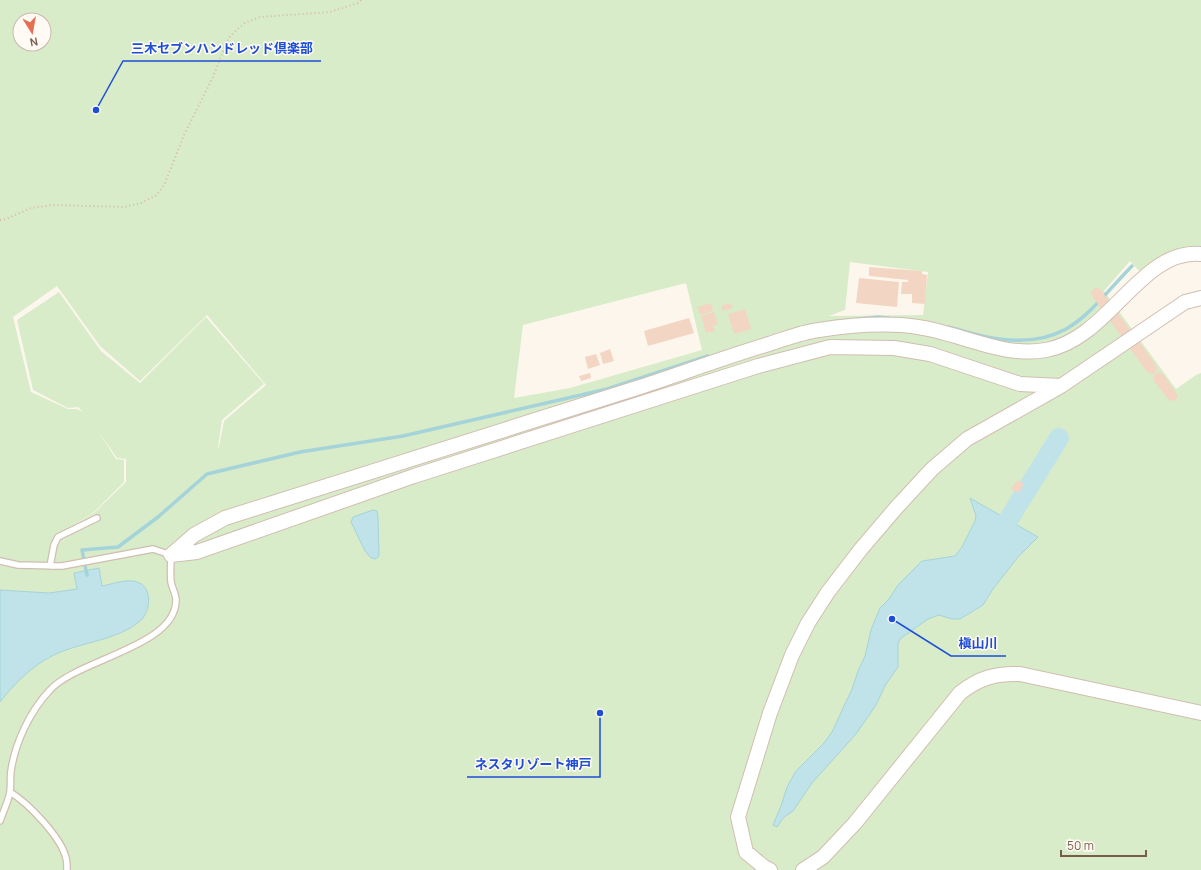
<svg xmlns="http://www.w3.org/2000/svg" width="1201" height="870" font-family="Manrope,'Noto Sans JP',sans-serif">
<style>
.green{fill:#d8ecc9;fill-rule:evenodd}
.water{fill:#bfe3e8;stroke:#a5d3da}
.lines{fill:none;stroke-linecap:round;stroke-linejoin:round}
.stream{stroke:#a5d3da;stroke-width:3.5}
.river{stroke:#bfe3e8;stroke-width:20}
.building{fill:#f3d5c3}
.service-casing{stroke:#d1beb0;stroke-width:8}
.tertiary-casing{stroke:#d1beb0;stroke-width:16}
.path{stroke:#d9b8a5;stroke-width:2;stroke-dasharray:1 3;stroke-linecap:butt}
.service{stroke:#fff;stroke-width:5.5}
.tertiary{stroke:#fff;stroke-width:14}
.leader{fill:none;stroke:#1d4ed8;stroke-width:1.5}
.callout-dot{fill:#1d4ed8;stroke:#fffaf3;stroke-width:1.5}
.callout-label{font-size:13px;text-anchor:middle;font-weight:bold;fill:#1d4ed8;stroke:#fffaf3;stroke-width:3;stroke-linejoin:round;paint-order:stroke}
</style>
<rect width="100%" height="100%" fill="#fdf6ec"/>
<path class="green" d="M0 0H1201V248C1176 248 1159 257 1140 272L1130 261 1104 291 1176 389 1196 375 1201 373V870H0ZM20 20H44V44H20ZM850 262 928 272 923 315 829 316 845 310ZM686 283 702 350 570 388 514 398 523 325ZM57 286 100 346 140 381 207 315 266 385 224 421 219 447 218 448 222 420 264 384 206 317 140 383 101 351 59 292 17 320 33 390 68 408 78 407 83 412 77 409H68L31 392 13 317ZM98 431 117 458 126 459V482L95 512 48 542 94 512 124 482V460L116 459Z"/>
<path class="water" d="M970 498 1038 537 1018 557 993 589 983 605 960 619H952L939 615 928 619 900 639 898 644V667L886 684 876 705 856 734 812 783 793 811 784 817 777 827 773 825 781 806 787 787 796 771 824 743 832 732 852 689 858 671 865 656 871 630 880 608 889 599 898 585 922 561 955 556 962 547 975 521 976 516Z
M373 510 377 511 378 517 379 556 376 559 371 558 365 551 351 522 353 517Z
M99 568 102 586C112 584 123 580 133 581 152 583 152 608 142 619 124 637 92 641 69 649 40 658 18 679 0 702V590L49 593 77 589 74 573Z"/>
<g class="lines">
<path class="stream" d="M830 322 878 317 889 318
M948 327C965 331 982 337 999 339 1070 348 1088 311 1132 266
M87 575 82 550 118 547 158 517 207 474 300 452 403 436 555 401 607 389 708 356"/>
<path class="river" d="M994 543 1059 438"/>
</g>
<path class="building" d="M869 267 922 271V274L927 275 925 304 912 303V294H901L902 282H908V280L869 276Z
M859 278 899 282 897 307 856 303Z
M1095 288 1100 289 1156 365 1157 369 1155 373 1152 374 1147 372 1092 296 1090 293Z
M711 303 713 311 700 315 697 307Z
M731 303 733 308 722 311 721 306Z
M745 309 751 329 734 334 728 314Z
M714 312 718 324 713 326 715 331 706 333 701 316Z
M689 318 694 333 648 346 644 331Z
M610 349 614 361 603 364 600 353Z
M596 354 600 365 588 369 585 357Z
M1158 372 1163 374 1176 393 1178 396 1176 400 1172 401 1168 399 1154 381V375Z
M590 373 591 378 581 381 579 376Z
M1017 480 1024 484 1019 493 1011 489Z"/>
<g class="lines">
<defs>
<path id="service" d="M0 561 18 565 62 566 153 549 171 555C171 563 170 573 171 582 172 588 176 594 176 600 176 647 78 659 50 690 30 711 15 743 11 771 10 778 11 785 10 792 8 802 3 812 0 821
M50 566 54 545 58 537 97 518
M10 792C28 803 61 837 66 858 67 861 67 866 67 870"/>
<path id="tertiary" d="M171 555 194 535 225 518C364 475 502 431 640 387 683 373 725 357 769 344 785 339 802 332 819 330 852 325 885 322 918 327 960 333 1003 358 1046 350 1109 339 1141 248 1201 254
M171 555 197 552 414 476 758 366 830 347 894 348 930 354 1020 384 1061 386
M770 870 764 867 746 852 738 817 770 713 792 655 808 623 828 592 861 549 896 508 932 469 967 439 1061 386 1185 302 1201 298
M803 870 823 857 855 823 960 693C979 678 996 673 1020 674L1201 713"/>
</defs>
<use href="#service" class="service-casing"/>
<use href="#tertiary" class="tertiary-casing"/>
<path class="path" d="M0 220 6 219 31 208 53 205 124 207 141 203 157 195 165 183 184 135 213 77 228 39 234 32 245 23 260 17 330 12 358 3 361 0"/>
<use href="#service" class="service"/>
<use href="#tertiary" class="tertiary"/>
</g>
<path class="leader" d="M96 110L123 61H321M892 619L951 656H1006M600 713L600 777H467"/>
<g class="callout-dot">
<circle cx="96" cy="110" r="4"/>
<circle cx="892" cy="619" r="4"/>
<circle cx="600" cy="713" r="4"/>
</g>
<g class="callout-label">
<text x="222" y="53">三木セブンハンドレッド倶楽部</text>
<text x="978" y="648">槇山川</text>
<text x="533" y="769">ネスタリゾート神戸</text>
</g>
<g transform="translate(32 32) rotate(169)"><circle r="19" fill="#fffaf3" stroke="#cabbb1"/>
<path d="M0-3L7 15L0 10L-7 15Z" fill="#e76f51"/>
<text y="-6" font-size="11" font-weight="bold" text-anchor="middle" fill="#7a5c4d">N</text>
</g>
<path d="M1061 850v6h85v-6" fill="none" stroke="#7a5c4d" stroke-width="2"/>
<text x="1067" y="850" font-size="12" fill="#7a5c4d" stroke="#fffaf3" stroke-width="3" paint-order="stroke">50 m</text>
</svg>
